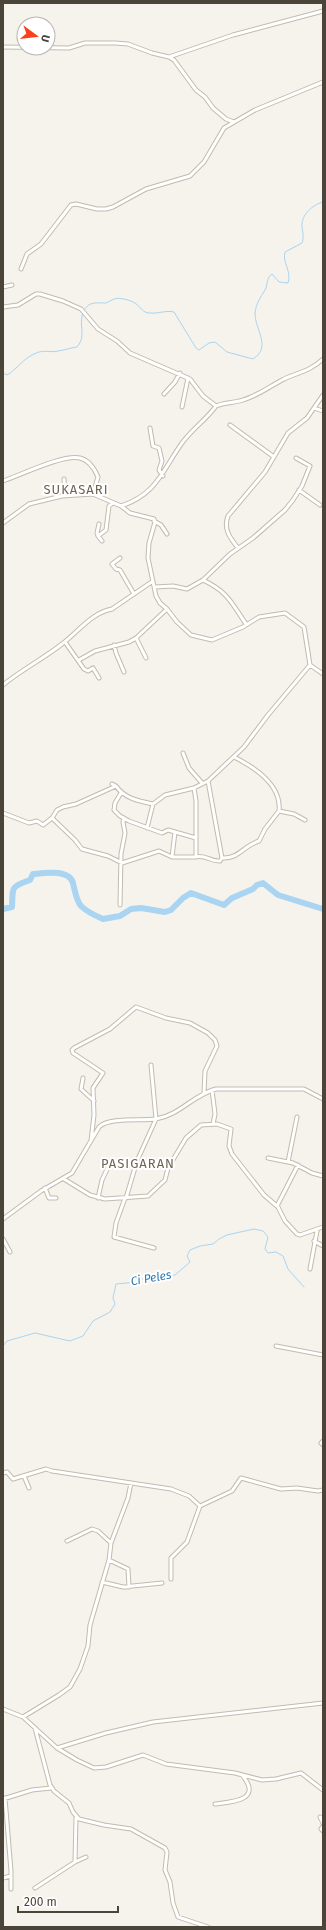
<svg xmlns="http://www.w3.org/2000/svg" width="326" height="1930" font-family="'Fira Sans',sans-serif">
<style>
.lines{fill:none;stroke-linecap:round;stroke-linejoin:round}
.stream{stroke:#a9d4f2;stroke-width:1}
.river{stroke:#a9d4f2;stroke-width:6}
.minor-casing{stroke:#c2bbae;stroke-width:5}
.minor{stroke:#fff;stroke-width:3}
.labels{text-anchor:middle;dominant-baseline:central;stroke-width:4;stroke-linejoin:round;paint-order:stroke}
.water-label{font-size:12px;font-style:italic;fill:#2e7ab2;stroke:#fff}
.quarter-label{font-size:13px;letter-spacing:1px;fill:#6e6250;stroke:#fff}
</style>
<rect width="100%" height="100%" fill="#f6f3ec"/>
<g class="lines">
<path class="stream" d="M84 310C90 301 96 303 106 303 109 302 111 300 114 299 119 297 130 300 135 303 141 307 142 313 150 313 158 314 166 310 174 312L196 348 199 350 209 343 215 342 227 352 253 359C272 347 255 330 255 313 256 304 260 298 265 290 268 285 266 278 272 274L279 282 288 283C292 271 282 263 285 252L302 243C304 238 303 233 302 227 301 215 312 205 323 202
M3 373 7 375C17 369 23 359 34 354 43 349 50 353 58 351 65 350 70 348 77 347 87 336 78 325 83 313
M3 1346 7 1341 35 1333 70 1341 83 1336 93 1321 110 1312 115 1304 113 1298 116 1284 137 1282 142 1279 175 1275 190 1262 187 1256 190 1250 200 1246 213 1244 219 1239 227 1235 254 1229 263 1231 268 1237 265 1249 268 1253 276 1252 283 1256 288 1269 304 1287"/>
<path class="river" d="M3 909 12 907C13 887 10 887 30 880L33 874C44 873 69 869 73 883 75 891 76 900 81 906 87 912 96 916 103 919L120 916 131 909 141 908 165 912 171 910 183 898 191 893 224 905 232 898 253 889 257 885 263 883 278 895 323 909"/>
<defs>
<path id="minor" d="M3 47 69 48 85 43H115L128 44 152 53 169 57 174 60 196 90 205 97 213 108 226 119 234 122
M169 57 233 35 323 11
M21 269 27 254 41 244 71 205 76 204 97 209H106L113 207 146 189 190 176 204 162 224 128 255 110 323 82
M3 287 12 285
M3 307 18 305 36 294H40L63 301 81 309 98 329 117 341 130 353 190 379 203 396 216 406
M164 394 175 382 180 373
M182 407 188 378
M314 408 323 411
M230 425 274 457
M150 428 153 446 159 448 162 461 159 470 163 476
M64 479 65 495
M3 481C21 475 63 454 80 458 89 460 95 470 98 477L93 494
M299 490 320 505
M121 506 130 513 154 519 155 522 149 543 148 558 156 596 160 603 167 609 177 622 191 635 212 640 243 627 259 617 285 613 304 627 310 665
M154 521 161 525 167 534
M3 523 29 504 62 496 93 494 121 506C157 494 162 471 182 443 192 429 206 420 216 406 225 402 234 403 243 400 257 396 269 387 282 380 298 372 309 372 323 359
M99 524 97 533 98 536 106 530 109 506 113 503
M98 536 102 541
M238 548C230 538 223 529 228 516L265 472 288 433 307 418 323 395
M120 558 112 564 116 569 120 570 134 594
M203 580C228 592 231 602 246 624
M155 587 173 586 187 589 203 580 230 554 253 538 285 510 293 500 302 486 310 466 296 458
M136 638 146 658
M65 642 84 669 88 671 93 668 99 678
M114 645 116 653 124 672
M79 660 95 651 129 642 136 638 167 609
M3 685C21 670 43 659 62 644 78 632 91 613 112 609L153 581
M183 753 189 768 202 783
M234 757C254 767 282 785 279 811L294 814 305 820
M208 781 222 858C239 859 243 846 259 841L265 829 279 811
M112 784 116 786C124 798 138 801 153 804L165 795 194 788 208 781 244 747 268 715 310 665 323 674
M116 786 76 804 63 807 57 810 52 818 75 840 82 849 108 856 122 863 159 851 172 857H196V801L194 788
M121 793 115 803 114 810 120 816 129 821 162 833 168 830 196 838
M3 813 29 823 37 821 43 825 52 818
M147 828 153 804
M172 857 175 832
M195 857C206 854 211 862 220 861L222 858
M120 905 121 854 125 833 123 822 124 818
M83 1078 81 1089 94 1101
M212 1090 215 1114 213 1124
M91 1141 94 1115 93 1088 103 1073 73 1053 72 1050 74 1048 110 1029 136 1007 166 1018 190 1023 208 1033 215 1040 217 1046 205 1071 204 1093
M268 1158 293 1163 312 1173 323 1176
M288 1162 297 1117
M120 1164 135 1166
M64 1179 90 1195 105 1199 148 1196 165 1180 168 1168 186 1138 201 1125 217 1124 231 1129 229 1146 232 1154 264 1195 278 1207 285 1221 297 1234 300 1235 323 1227
M45 1188 49 1198H56
M98 1198 102 1180 110 1163
M125 1198 116 1223 114 1237 154 1248
M126 1198 137 1161 156 1119 151 1065
M277 1206 298 1165
M3 1219 41 1191 72 1173 99 1127C109 1117 141 1121 156 1119 180 1115 193 1095 216 1089H304L323 1099
M3 1239 10 1252
M314 1241 323 1246
M310 1269 317 1231
M276 1346 323 1355
M323 1441 321 1443 323 1445
M3 1473 7 1472 13 1479 46 1469 52 1471 171 1489 189 1496 200 1506 232 1491 241 1478 281 1489 297 1488 318 1491 323 1490
M24 1476 29 1488
M67 1541 92 1529 98 1531 111 1543
M109 1560 128 1569 129 1587
M171 1579V1558L187 1542 200 1506
M102 1582 123 1587 162 1583
M3 1709 23 1717 57 1748 77 1760 94 1768 106 1767 143 1755 166 1764 235 1773 262 1780 276 1779 301 1773 323 1790
M23 1717 59 1695 70 1687 80 1669 88 1646 90 1625 109 1560 111 1543 128 1498 131 1483
M35 1728 50 1785 54 1791 69 1803 73 1812 79 1819 104 1825 131 1829 165 1848 167 1852 165 1870 170 1882 173 1903 178 1917 208 1927
M57 1748 106 1733 153 1722 323 1703
M5 1798 11 1871V1889
M3 1799 32 1790 51 1788
M215 1804C233 1802 263 1800 242 1775
M323 1818 320 1817 323 1823
M323 1826 321 1829 323 1831
M75 1862 86 1857
M3 1878 11 1876
M35 1888 75 1862 76 1817"/>
</defs>
<use href="#minor" class="minor-casing"/>
<use href="#minor" class="minor"/>
</g>
<g class="labels">
<g class="water-label">
<text transform="translate(151 1278) rotate(-10)">Ci Peles</text>
</g>
<g class="quarter-label">
<text x="76" y="489">SUKASARI</text>
<text x="138" y="1163">PASIGARAN</text>
</g>
</g>
<rect width="326" height="1930" fill="none" stroke="#4b4439" stroke-width="8"/>
<g transform="translate(36 36) rotate(105)"><circle r="19" fill="#ffffff" stroke="#b7b4b0"/>
<path d="M0-3L7 15L0 10L-7 15Z" fill="#fc3f1d"/>
<text y="-6" font-size="11" font-weight="bold" text-anchor="middle" fill="#4b4439">U</text>
</g>
<path d="M18 1906v6h100v-6" fill="none" stroke="#4b4439" stroke-width="2"/>
<text x="24" y="1906" font-size="12" fill="#4b4439" stroke="#ffffff" stroke-width="3" paint-order="stroke">200 m</text>
</svg>
